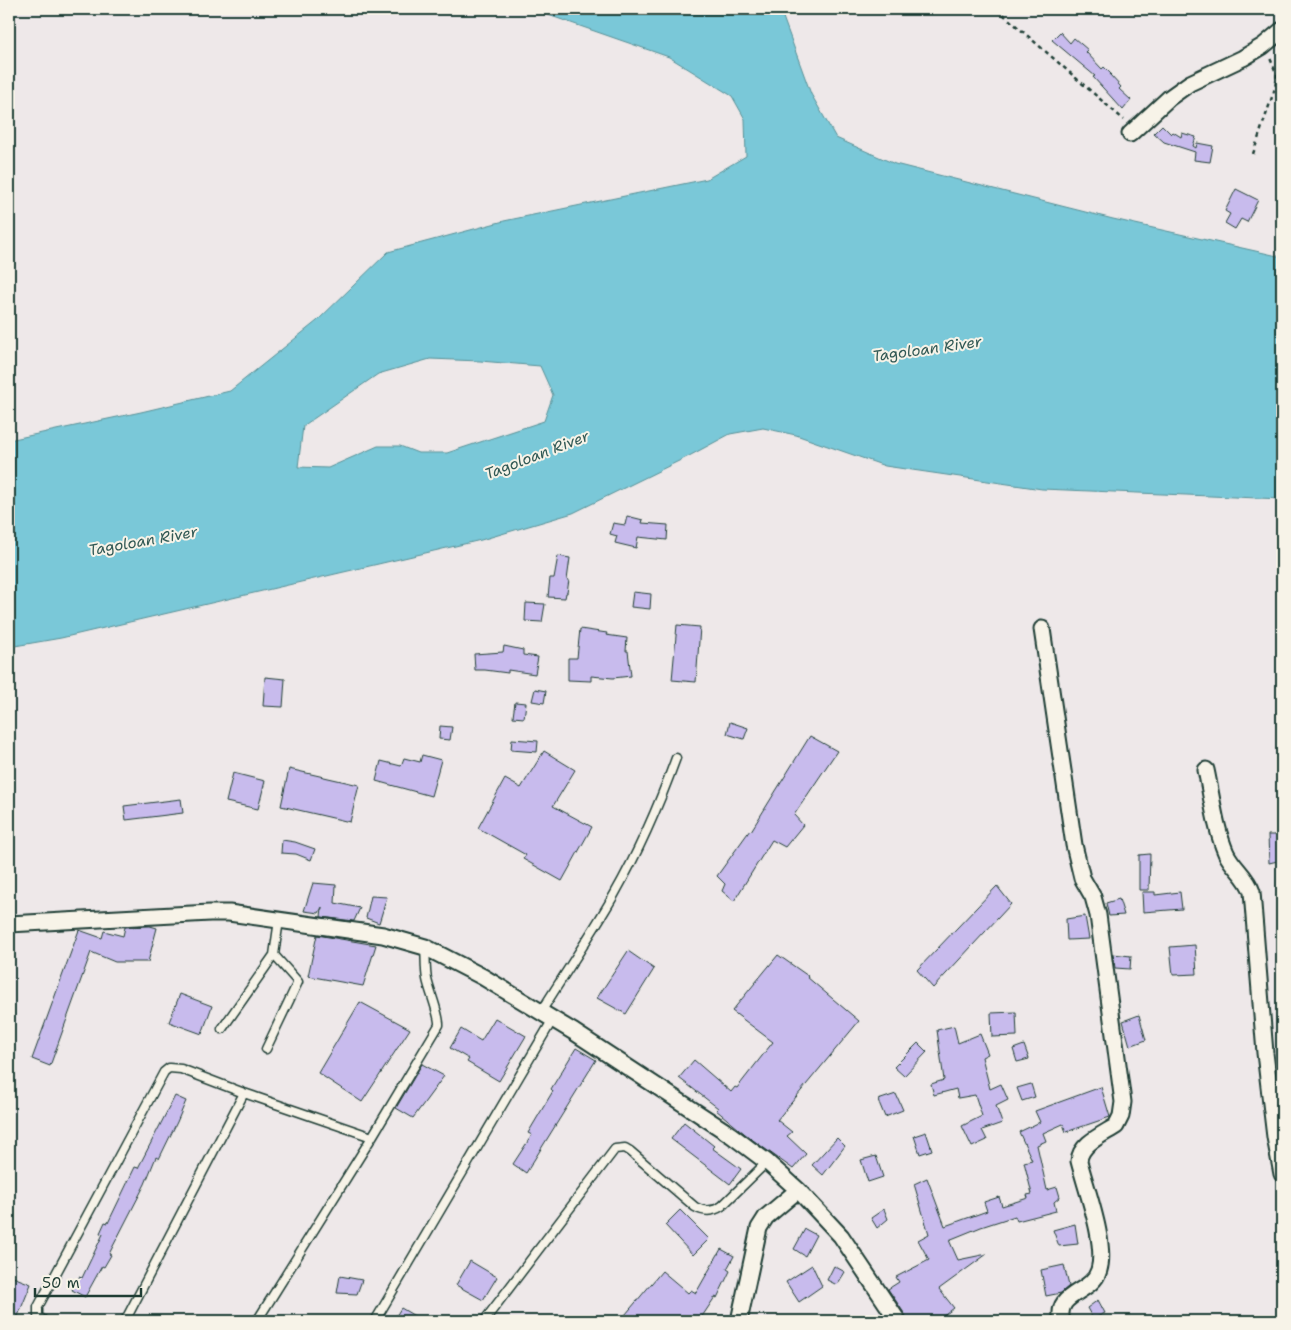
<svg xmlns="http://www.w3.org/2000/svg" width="1291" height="1330" font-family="'Shantell Sans',sans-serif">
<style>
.water{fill:#7ac8d8;stroke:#569096;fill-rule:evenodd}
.building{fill:#c8bbed;stroke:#1f3d34}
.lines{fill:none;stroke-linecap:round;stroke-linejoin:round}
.service-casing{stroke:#1f3d34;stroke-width:11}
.minor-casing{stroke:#1f3d34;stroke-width:19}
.path{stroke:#1f3d34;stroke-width:2.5;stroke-dasharray:4 4;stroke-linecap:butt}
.service{stroke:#f7f3e8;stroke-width:8}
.minor{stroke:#f7f3e8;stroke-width:15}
.labels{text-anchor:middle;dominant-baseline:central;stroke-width:4;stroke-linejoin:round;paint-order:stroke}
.water-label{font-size:15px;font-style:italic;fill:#315955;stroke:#f7f3e8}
</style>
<rect width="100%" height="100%" fill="#eee8e9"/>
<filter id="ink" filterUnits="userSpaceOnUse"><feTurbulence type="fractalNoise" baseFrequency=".02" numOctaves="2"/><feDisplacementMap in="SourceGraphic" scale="10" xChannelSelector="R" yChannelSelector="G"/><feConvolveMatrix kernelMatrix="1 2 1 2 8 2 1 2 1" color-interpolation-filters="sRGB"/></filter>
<g filter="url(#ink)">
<path class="water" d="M531 9H780L811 94 836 138 895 164 1113 219 1282 257V499L1042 489 885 466 796 435 763 428 730 434 689 456 573 513 481 540 61 638 9 647V440L141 412 230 391 317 321 388 252 504 221 707 179 746 156 745 119 732 96 669 57ZM430 359 480 361 540 366 553 395 544 421 447 453H418L400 446H378L328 468 298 467 303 426 378 374Z"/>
<path class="building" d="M1060 32 1070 43 1074 38 1088 50 1086 52 1102 69 1104 67 1111 74 1110 75 1121 87 1119 89 1131 100 1123 110 1093 77 1095 76 1052 40Z
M1162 125 1171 134 1173 132 1181 137 1182 133 1196 137 1193 146 1196 148 1197 143 1213 146 1210 162 1194 160 1195 152 1164 142 1154 133Z
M1236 189 1258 200 1247 222 1241 219 1235 229 1225 223 1230 214 1225 211Z
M627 516 643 520 642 523 668 525 667 540 638 537 636 548 615 543 617 536 610 534 613 523 625 525Z
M558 556 570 558 567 580H569L567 593H566L565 598 548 597 550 578H554Z
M633 592 651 594 650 609 631 607Z
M526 603 545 604 542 622 525 621Z
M677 625 700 627 696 682 672 680Z
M580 629 607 633 606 635 627 638 626 651H628L631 676 613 678 591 676V681L568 680V658H577Z
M504 646 523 650V655L538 657 535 674 508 670V673L485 670H475L474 654 503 652Z
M265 677 285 679 283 707 263 706Z
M535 689 546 691 544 703 532 701Z
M515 702 526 703 524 718 513 717Z
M730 722 748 728 744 739 727 734Z
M440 726 452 727 450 740 439 739Z
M810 736 837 751 794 815 803 825 785 847 772 840 734 901 722 891 725 884 717 876 750 830 751 831Z
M512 739 538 741 537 752 511 750Z
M544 751 575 770 553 806 592 827 562 881 523 859 526 855 478 828 505 779 521 788Z
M422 755 441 760 431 796 376 781 381 761 401 766 404 758 420 762Z
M289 769 359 785 350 822 281 806Z
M233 773 265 781 258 809 226 802Z
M181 799 183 813 126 820 124 806Z
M1268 835H1282V860L1269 863Z
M282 840 295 842 315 849 311 860 296 854 281 853Z
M1150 854 1149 890H1139V855Z
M313 883 336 885 335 903 360 908 354 921 321 917 322 907 319 913 304 911Z
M997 886 1011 904 933 988 917 970Z
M1142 892H1155V895L1180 892 1182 909 1143 912Z
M371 896 387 897 379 923 366 918Z
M1119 899 1124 915 1109 916 1106 903Z
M1085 916 1089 939 1067 940 1066 919Z
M150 926 157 928 148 962H115L91 952 50 1066 32 1059 79 930 102 938 104 931 123 936 125 927Z
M317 935 376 945 363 986 308 976Z
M1195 945 1197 974 1173 975 1170 947Z
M628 951 654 969 626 1014 597 998Z
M1113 954 1131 956 1130 969 1115 968Z
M778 955 808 976 807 977 859 1021 777 1120 792 1132 787 1136 806 1154 793 1169 750 1138 716 1110 718 1108 679 1078 694 1060 731 1092 735 1087 737 1088 773 1042 732 1011Z
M180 994 212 1006 202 1034 169 1022Z
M360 1002 410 1029 362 1102 318 1073Z
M1016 1012 1017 1036 992 1037 991 1013Z
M1139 1015 1146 1040 1130 1046 1123 1021Z
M495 1018 526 1036 499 1081 467 1062 469 1059 450 1048 461 1029 481 1041Z
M954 1026 958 1043 980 1034 988 1054 982 1057 990 1089 1001 1084 1008 1100 996 1106 1002 1123 982 1130 987 1140 972 1147 962 1126 982 1116 975 1095 958 1098 956 1089 934 1095 931 1084 944 1080 937 1030Z
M918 1043 927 1052 904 1076 894 1067Z
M1024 1045 1029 1059 1017 1062 1013 1049Z
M576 1048 596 1060 526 1173 513 1164 532 1135 528 1133 553 1091 551 1089Z
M422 1064 444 1076 413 1118 396 1108Z
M1031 1084 1035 1097 1022 1101 1017 1088Z
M1101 1087 1110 1117 1066 1132 1063 1124 1043 1133 1046 1141 1037 1145 1047 1190 1057 1187 1060 1197 1054 1202 1056 1211 1017 1221 1015 1216 981 1227 949 1240 958 1260 987 1254 939 1289 954 1308 937 1321H907L906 1316 888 1289 899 1282 896 1277 929 1260 918 1240 929 1234 914 1184 927 1178 945 1226 987 1211 984 1202 999 1197 1002 1206 1028 1198 1027 1195 1032 1194 1024 1162 1032 1160 1019 1132 1040 1122 1035 1111Z
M896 1094 903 1110 885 1117 878 1100Z
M175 1096 186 1101 177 1122 159 1159 156 1157 145 1184 109 1254 111 1255 104 1267 102 1266 85 1297 72 1290 79 1277 82 1278 103 1234 100 1233 105 1222 108 1223 135 1167 138 1168Z
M684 1122 714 1146 712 1148 741 1169 730 1184 671 1139Z
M926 1132 932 1150 920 1154 914 1136Z
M837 1138 845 1146 823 1175 812 1165Z
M876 1156 883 1177 868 1182 861 1160Z
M884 1209 888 1219 877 1228 871 1218Z
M680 1210 709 1239 693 1255 665 1225Z
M1075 1224 1078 1244 1059 1246 1053 1230Z
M805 1229 816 1235 805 1256 794 1249Z
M721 1249 734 1256 727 1269 730 1271 717 1298 715 1297 699 1321H620L662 1271 688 1293 691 1290 696 1293Z
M470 1261 497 1277 483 1300 456 1285Z
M812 1265 822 1286 799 1302 786 1282Z
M1064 1265 1069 1286 1061 1293 1046 1296 1041 1270Z
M834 1266 845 1272 837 1285 827 1280Z
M340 1276 362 1280 357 1294 337 1293Z
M13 1277 31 1284 16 1321H9V1287Z
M1098 1300 1105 1313 1093 1319 1087 1308Z
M401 1308 423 1321H393Z"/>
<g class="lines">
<defs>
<path id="service" d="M541 1012C565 973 591 935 614 895 639 851 659 805 676 758
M222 1029 274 955
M266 1049 298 982 274 955 279 920
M44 1321 38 1316V1307L164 1072 169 1068 181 1069 244 1093 372 1137
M125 1321 244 1093
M257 1321 372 1137 439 1025C440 1016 429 990 427 979 425 969 426 957 425 947
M375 1321 553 1019
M484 1321 615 1149 625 1148 630 1151 695 1207C704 1212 713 1212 722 1206L767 1162"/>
<path id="minor" d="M1130 134 1169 98 1190 83 1243 58 1263 46 1282 30
M1042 629 1074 845 1082 878 1093 897 1098 915 1123 1102 1121 1116 1116 1126C1102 1135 1080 1144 1079 1161 1086 1189 1107 1244 1099 1270 1092 1294 1054 1292 1062 1321
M1206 770C1212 797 1215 828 1226 853 1233 868 1247 876 1252 892L1265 1053 1275 1137 1282 1174
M9 924 210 913H229L383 935 425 947 483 977 574 1032 731 1135 767 1162 798 1190 841 1236 898 1321
M739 1321 759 1228 766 1217 798 1190"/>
</defs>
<use href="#service" class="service-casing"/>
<use href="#minor" class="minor-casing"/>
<path class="path" d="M997 9 1124 120
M1253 154 1275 88 1277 75 1270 58"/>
<use href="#service" class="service"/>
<use href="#minor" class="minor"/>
</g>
</g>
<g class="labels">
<g class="water-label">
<text transform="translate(927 349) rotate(-8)">Tagoloan River</text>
<text transform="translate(537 455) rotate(-21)">Tagoloan River</text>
<text transform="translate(143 541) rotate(-10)">Tagoloan River</text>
</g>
</g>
<rect width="1291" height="1330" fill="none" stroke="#f7f3e8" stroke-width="30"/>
<rect x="15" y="15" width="1261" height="1300" fill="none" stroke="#1f3d34" stroke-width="2" filter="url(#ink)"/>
<path d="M35 1288v8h106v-8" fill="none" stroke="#1f3d34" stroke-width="2.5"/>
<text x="42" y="1288" font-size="15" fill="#1f3d34" stroke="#f7f3e8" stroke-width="4" paint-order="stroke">50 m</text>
</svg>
